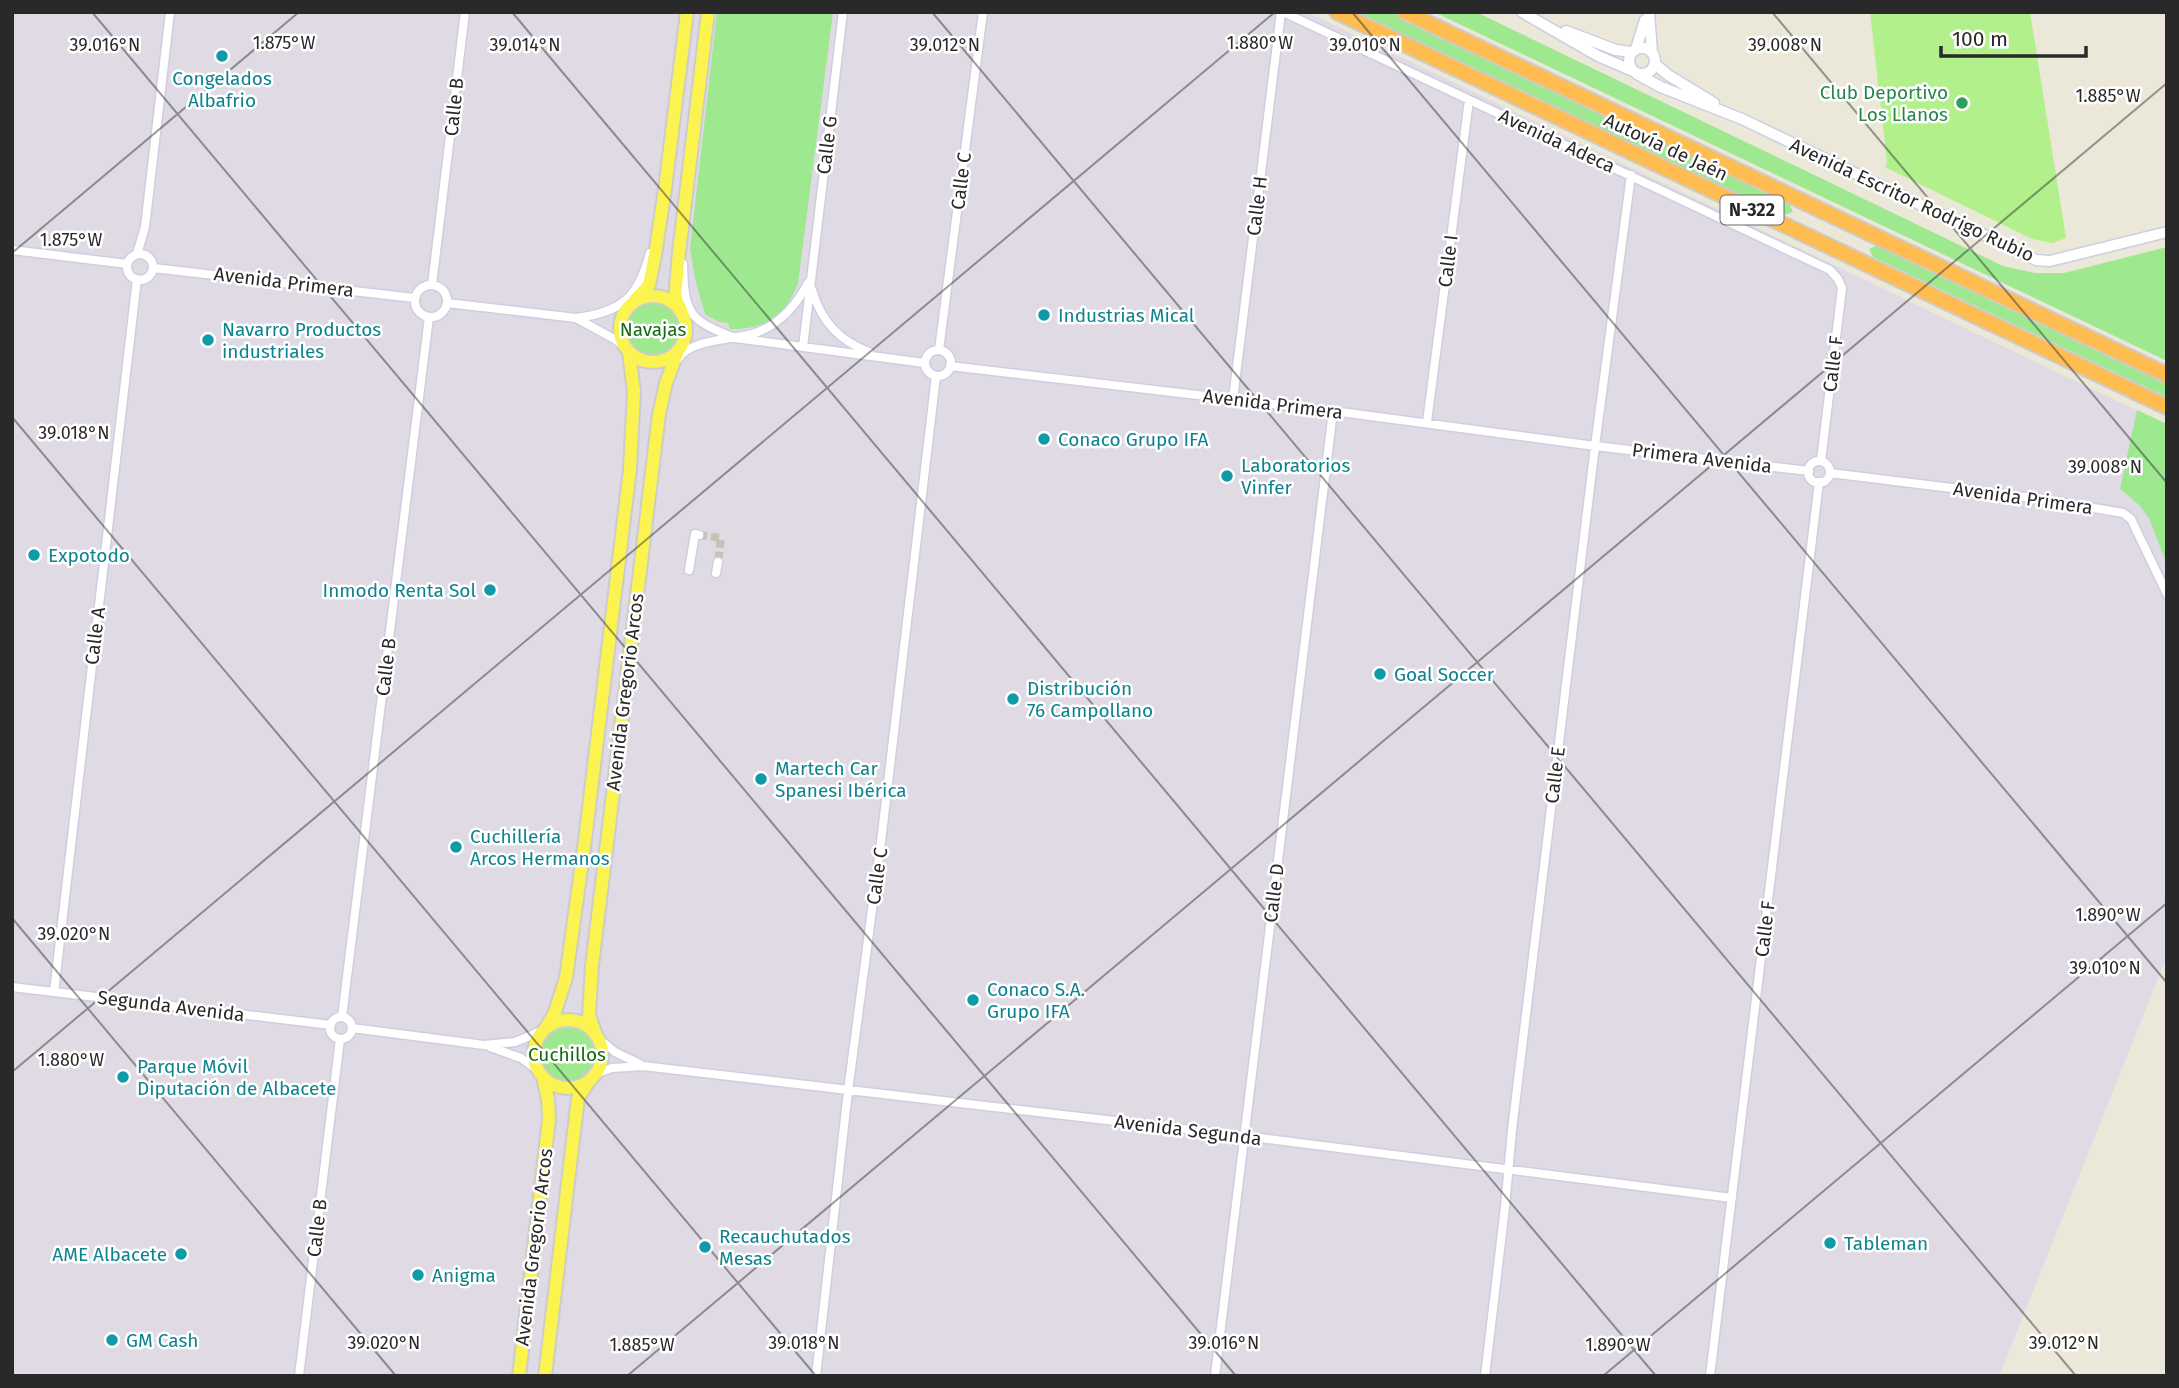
<svg xmlns="http://www.w3.org/2000/svg" width="2179" height="1388" font-family="'Fira Sans',sans-serif">
<style>
.industrial{fill:#dfdae4}
.green{fill:#9ee890}
.pitch{fill:#b2f08b}
.lines{fill:none;stroke-linecap:round;stroke-linejoin:round}
.minor-tunnel{stroke:#c5c2b6;stroke-width:8;stroke-dasharray:8 4;stroke-linecap:butt}
.minor-casing{stroke:#cecee3;stroke-width:11}
.tertiary-casing{stroke:#cecee3;stroke-width:13}
.primary-casing{stroke:#ccc;stroke-width:16}
.motorway-casing{stroke:#ccc;stroke-width:18}
.minor{stroke:#fff;stroke-width:8}
.tertiary{stroke:#fff;stroke-width:10}
.primary{stroke:#fbf34f;stroke-width:12}
.motorway{stroke:#ffbd51;stroke-width:14}
.ticks{fill:none;stroke:#292929;stroke-width:2;stroke-opacity:0.45}
.culture-dot{fill:#0f9aa8;stroke:#fff;stroke-width:2.5}
.leisure-dot{fill:#2e9e5b;stroke:#fff;stroke-width:2.5}
.labels{text-anchor:middle;dominant-baseline:central;stroke-width:5;stroke-linejoin:round;paint-order:stroke}
.shield{fill:#fff;stroke:#696969;stroke-width:2}
.shield-label{font-size:18px;font-weight:bold;fill:#292929}
.culture-label{font-size:19px;fill:#0d838f;stroke:#fff;text-anchor:start}
.leisure-label{font-size:19px;fill:#27864d;stroke:#fff;text-anchor:end}
.street-label{font-size:19px;fill:#292929;stroke:#fff}
.park-label{font-size:19px;fill:#166a14;stroke:#fff}
.ticks-label{font-size:18px;text-anchor:middle;fill:#292929;stroke:#fff;stroke-width:5;stroke-linejoin:round;paint-order:stroke}
</style>
<rect width="100%" height="100%" fill="#ece8d9"/>
<path class="industrial" d="M12 12H1307L2167 425V956L1999 1376H12Z"/>
<path class="green" d="M717 12H833L798 283C785 317 765 329 730 329L728 323 719 322 705 314 696 283 690 249Z
M1354 12H1391L1789 203 1793 212 1784 215Z
M1434 12H1476L2003 266 2035 273H2064L2167 247V361Z
M1878 245 2167 382V397L1873 257 1869 249Z
M626 329a27 27 0 1 1 54 0a27 27 0 1 1-54 0Z
M2137 410 2167 424V565L2149 518 2138 504 2120 489Z
M540 1054a27 27 0 1 1 54 0a27 27 0 1 1-54 0Z"/>
<path class="pitch" d="M1870 12H2030L2066 238 2052 243 2032 239 1885 167 1887 162Z"/>
<g class="lines">
<path class="minor-tunnel" d="M699 535 721 538 718 562"/>
<defs>
<path id="minor" d="M1283 12 1830 270 1838 279 1842 288 1821 461
M12 250 127 264
M137 254 145 227 170 12
M127 267a13 13 0 1 1 26 0a13 13 0 1 1-26 0Z
M683 264C684 314 689 320 735 338L924 363
M153 268 414 298
M415 301a16 16 0 1 1 32 0a16 16 0 1 1-32 0Z
M432 285 465 12
M812 290C821 321 839 341 869 352
M447 303 576 318C622 312 638 298 650 253
M576 318 616 340 625 347
M803 347 843 12
M925 363a13 13 0 1 1 26 0a13 13 0 1 1-26 0Z
M939 350 983 12
M678 359C692 337 736 341 758 332 781 323 797 304 808 283
M950 366 1333 411 1595 446 1809 471
M1233 399 1281 12
M1427 422 1469 100
M1808 472a11 11 0 1 1 22 0a11 11 0 1 1-22 0Z
M1830 473 2041 499 2123 513 2131 519 2167 594
M689 570 695 534 699 535
M716 573 718 562
M12 987 331 1025
M54 992 137 279
M342 1017 429 317
M330 1028a11 11 0 1 1 22 0a11 11 0 1 1-22 0Z
M352 1028 484 1045 515 1042 544 1030
M598 1038 615 1052 640 1064
M490 1047 521 1058 539 1071
M595 1074 612 1068 643 1066 1244 1136 1732 1198
M299 1376 340 1039
M816 1376 848 1091 881 842 936 376
M1215 1376 1333 411
M1485 1376 1505 1207 1512 1130 1595 446 1631 175
M1710 1376 1819 482"/>
<path id="tertiary" d="M1522 12 1598 56 1633 71
M1649 12 1652 53
M1566 31 1616 50 1632 52
M1629 61a13 13 0 1 1 26 0a13 13 0 1 1-26 0Z
M1636 49 1645 20
M1655 64 1668 75 1714 103
M1637 74 1661 87 1742 119 2036 260 2050 261 2167 232"/>
<path id="primary" d="M620 329a33 33 0 1 1 66 0a33 33 0 1 1-66 0Z
M635 300 649 285 655 255 665 189 687 12
M681 310 675 298 679 252 708 12
M534 1054a34 34 0 1 1 68 0a34 34 0 1 1-68 0Z
M546 1028 555 1012 566 978 585 840 630 469 634 392 629 353
M596 1036 589 1015 592 966 659 414 666 383 678 351
M519 1376 549 1119 548 1100 543 1077
M545 1376 578 1098 589 1081"/>
<path id="motorway" d="M1337 12 2167 407
M1405 12 2167 375"/>
</defs>
<use href="#minor" class="minor-casing"/>
<use href="#tertiary" class="tertiary-casing"/>
<use href="#primary" class="primary-casing"/>
<use href="#motorway" class="motorway-casing"/>
<use href="#minor" class="minor"/>
<use href="#tertiary" class="tertiary"/>
<use href="#primary" class="primary"/>
<use href="#motorway" class="motorway"/>
</g>
<path class="ticks" d="M92 12 1236 1376M512 12 1656 1376M932 12 2076 1376M1352 12 2167 983M1772 12 2167 483M12 253 299 12M12 417 816 1376M12 918 396 1376M12 1072 1275 12M627 1376 2167 83M1603 1376 2167 903"/>
<g class="culture-dot">
<circle cx="222" cy="56" r="7"/>
<circle cx="1044" cy="315" r="7"/>
<circle cx="208" cy="340" r="7"/>
<circle cx="1044" cy="439" r="7"/>
<circle cx="1227" cy="476" r="7"/>
<circle cx="34" cy="555" r="7"/>
<circle cx="490" cy="590" r="7"/>
<circle cx="1380" cy="674" r="7"/>
<circle cx="1013" cy="699" r="7"/>
<circle cx="761" cy="779" r="7"/>
<circle cx="456" cy="847" r="7"/>
<circle cx="973" cy="1000" r="7"/>
<circle cx="123" cy="1077" r="7"/>
<circle cx="1830" cy="1243" r="7"/>
<circle cx="705" cy="1247" r="7"/>
<circle cx="181" cy="1254" r="7"/>
<circle cx="418" cy="1275" r="7"/>
<circle cx="112" cy="1340" r="7"/>
</g>
<circle class="leisure-dot" cx="1962" cy="103" r="7"/>
<g class="labels">
<rect class="shield" x="1720.5" y="195.5" width="63" height="29" rx="5"/>
<g class="shield-label">
<text x="1752" y="210">N-322</text>
</g>
<g class="culture-label">
<text x="222" y="78" text-anchor="middle">Congelados<tspan x="222" dy="22">Albafrio</tspan></text>
<text x="1058" y="315">Industrias Mical</text>
<text x="222" y="329">Navarro Productos<tspan x="222" dy="22">industriales</tspan></text>
<text x="1058" y="439">Conaco Grupo IFA</text>
<text x="1241" y="465">Laboratorios<tspan x="1241" dy="22">Vinfer</tspan></text>
<text x="48" y="555">Expotodo</text>
<text x="476" y="590" text-anchor="end">Inmodo Renta Sol</text>
<text x="1394" y="674">Goal Soccer</text>
<text x="1027" y="688">Distribución<tspan x="1027" dy="22">76 Campollano</tspan></text>
<text x="775" y="768">Martech Car<tspan x="775" dy="22">Spanesi Ibérica</tspan></text>
<text x="470" y="836">Cuchillería<tspan x="470" dy="22">Arcos Hermanos</tspan></text>
<text x="987" y="989">Conaco S.A.<tspan x="987" dy="22">Grupo IFA</tspan></text>
<text x="137" y="1066">Parque Móvil<tspan x="137" dy="22">Diputación de Albacete</tspan></text>
<text x="719" y="1236">Recauchutados<tspan x="719" dy="22">Mesas</tspan></text>
<text x="1844" y="1243">Tableman</text>
<text x="167" y="1254" text-anchor="end">AME Albacete</text>
<text x="432" y="1275">Anigma</text>
<text x="126" y="1340">GM Cash</text>
</g>
<g class="leisure-label">
<text x="1948" y="92">Club Deportivo<tspan x="1948" dy="22">Los Llanos</tspan></text>
</g>
<g class="street-label">
<text transform="translate(454 107) rotate(-84)">Calle B</text>
<text transform="translate(1557 141) rotate(25)">Avenida Adeca</text>
<text transform="translate(827 145) rotate(-83)">Calle G</text>
<text transform="translate(1666 147) rotate(25)">Autovía de Jaén</text>
<text transform="translate(961 181) rotate(-83)">Calle C</text>
<text transform="translate(1912 200) rotate(25)">Avenida Escritor Rodrigo Rubio</text>
<text transform="translate(1257 206) rotate(-83)">Calle H</text>
<text transform="translate(1448 261) rotate(-83)">Calle I</text>
<text transform="translate(284 282) rotate(7)">Avenida Primera</text>
<text transform="translate(1833 364) rotate(-83)">Calle F</text>
<text transform="translate(1273 404) rotate(7)">Avenida Primera</text>
<text transform="translate(1702 458) rotate(7)">Primera Avenida</text>
<text transform="translate(2023 498) rotate(8)">Avenida Primera</text>
<text transform="translate(95 636) rotate(-83)">Calle A</text>
<text transform="translate(386 667) rotate(-83)">Calle B</text>
<text transform="translate(625 692) rotate(-83)">Avenida Gregorio Arcos</text>
<text transform="translate(1555 775) rotate(-83)">Calle E</text>
<text transform="translate(877 876) rotate(-82)">Calle C</text>
<text transform="translate(1274 893) rotate(-83)">Calle D</text>
<text transform="translate(1765 929) rotate(-83)">Calle F</text>
<text transform="translate(171 1006) rotate(7)">Segunda Avenida</text>
<text transform="translate(1188 1130) rotate(7)">Avenida Segunda</text>
<text transform="translate(317 1228) rotate(-83)">Calle B</text>
<text transform="translate(534 1247) rotate(-83)">Avenida Gregorio Arcos</text>
</g>
<g class="park-label">
<text x="653" y="329">Navajas</text>
<text x="567" y="1054">Cuchillos</text>
</g>
</g>
<g class="ticks-label">
<text x="284" y="49">1.875°W</text>
<text x="1260" y="49">1.880°W</text>
<text x="105" y="51">39.016°N</text>
<text x="525" y="51">39.014°N</text>
<text x="945" y="51">39.012°N</text>
<text x="1365" y="51">39.010°N</text>
<text x="1785" y="51">39.008°N</text>
<text x="2108" y="102">1.885°W</text>
<text x="71" y="246">1.875°W</text>
<text x="74" y="439">39.018°N</text>
<text x="2105" y="473">39.008°N</text>
<text x="2108" y="921">1.890°W</text>
<text x="74" y="940">39.020°N</text>
<text x="2105" y="974">39.010°N</text>
<text x="71" y="1066">1.880°W</text>
<text x="384" y="1349">39.020°N</text>
<text x="804" y="1349">39.018°N</text>
<text x="1224" y="1349">39.016°N</text>
<text x="2064" y="1349">39.012°N</text>
<text x="642" y="1351">1.885°W</text>
<text x="1618" y="1351">1.890°W</text>
</g>
<rect width="2179" height="1388" fill="none" stroke="#292929" stroke-width="28"/>
<path d="M1941 46v10h145v-10" fill="none" stroke="#292929" stroke-width="3.5"/>
<text x="1952" y="46" font-size="21" fill="#292929" stroke="#ffffff" stroke-width="5" paint-order="stroke">100 m</text>
</svg>
